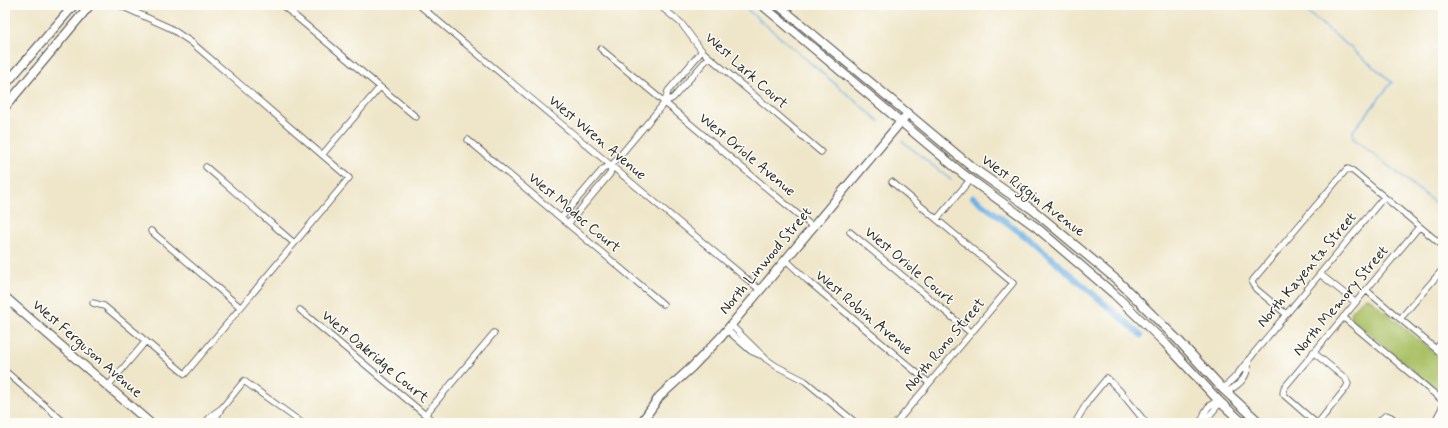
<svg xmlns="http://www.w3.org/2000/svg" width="1448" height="428" font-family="Mynerve,sans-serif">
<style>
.green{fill:#abc166;stroke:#6b7648}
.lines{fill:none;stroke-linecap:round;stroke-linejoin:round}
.stream{stroke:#72b2e5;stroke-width:1.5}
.canal{stroke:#72b2e5;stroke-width:6}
.street-casing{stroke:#484743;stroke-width:7}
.secondary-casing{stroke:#484743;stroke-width:10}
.street{stroke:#fff;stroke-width:5.5}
.secondary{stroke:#fff;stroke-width:8}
.labels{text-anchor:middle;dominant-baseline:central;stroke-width:3;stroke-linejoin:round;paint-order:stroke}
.street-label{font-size:15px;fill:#2b2b2b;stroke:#fdfcf7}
</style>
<rect width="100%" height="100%" fill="#fdfcf7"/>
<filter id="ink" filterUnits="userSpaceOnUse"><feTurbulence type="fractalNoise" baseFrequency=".025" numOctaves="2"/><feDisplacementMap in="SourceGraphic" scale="8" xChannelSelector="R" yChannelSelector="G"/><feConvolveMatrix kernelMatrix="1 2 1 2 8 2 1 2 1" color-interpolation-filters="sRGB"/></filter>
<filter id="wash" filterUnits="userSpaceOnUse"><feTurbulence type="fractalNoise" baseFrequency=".012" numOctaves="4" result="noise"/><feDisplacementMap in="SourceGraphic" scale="16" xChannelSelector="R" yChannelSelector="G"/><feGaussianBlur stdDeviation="0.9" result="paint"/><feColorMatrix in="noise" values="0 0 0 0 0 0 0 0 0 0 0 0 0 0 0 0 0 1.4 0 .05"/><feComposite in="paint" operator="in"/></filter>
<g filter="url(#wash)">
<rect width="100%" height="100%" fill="#efe6c9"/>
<path class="green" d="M1365 297 1370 299 1443 360V393H1440L1352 319C1348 311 1358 304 1363 299Z"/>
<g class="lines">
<path class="stream" d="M742 5 879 121
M1299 5 1392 82 1353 131V138L1443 209
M902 141 951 180"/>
<path class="canal" d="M973 197 1029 239 1141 335"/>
</g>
</g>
<g filter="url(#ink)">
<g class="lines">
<defs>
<path id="street" d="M282 5 416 117
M419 5 760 290
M659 5 681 23 702 51 821 152
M292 14 299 5
M601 49 813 227
M665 102 668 91 702 51
M468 140 663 304
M322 155 380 87
M206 167 294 243
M892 182 1013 283 896 423
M561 218 603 169 612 165 665 102 673 98 709 57
M937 219 970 180
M568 224 610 174 612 165
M151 231 240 307
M850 232 971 333
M785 259 807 280 929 383
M1320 274 1355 302
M1366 290 1443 355
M93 303 104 306 185 374 349 178 191 42 170 28 119 5
M300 310 435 423
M1286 314 1256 289 1252 283 1253 280 1346 170 1348 169 1353 171 1443 246
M1343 317 1443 401
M1400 319 1443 269
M731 325 766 359 776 366 805 381 856 423
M727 330 751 351 760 355
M1436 349 1443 340
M1313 352 1346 379 1348 384 1346 388 1318 423
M5 371 65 423
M108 386 146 341
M1223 389 1236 376 1254 353 1384 197
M1227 392C1242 383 1248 377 1249 359
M425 415 494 333
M1203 418C1205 409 1211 403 1219 401
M1437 418 1443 423
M205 423 212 415 222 408 244 381 302 423
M213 423 221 409
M1075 423 1088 401 1107 378 1120 391 1146 423
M1199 423 1203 418 1209 416 1221 402
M1316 423 1284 395 1283 393 1284 388 1419 227
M1377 423 1386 415 1391 417 1398 423
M1434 423 1443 406"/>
<path id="secondary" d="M762 5 963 174 1036 227 1114 294 1165 343 1219 401 1243 423
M778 5 973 168 1033 210 1118 281 1179 341 1223 389 1260 423
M5 85 74 5
M5 107 90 5
M5 297 150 423
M641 423 660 396 692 367 721 337 904 118"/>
</defs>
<use href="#street" class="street-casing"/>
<use href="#secondary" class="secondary-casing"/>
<use href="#street" class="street"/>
<use href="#secondary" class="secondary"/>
</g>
</g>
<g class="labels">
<g class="street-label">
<text transform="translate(746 71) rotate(42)">West Lark Court</text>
<text transform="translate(597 138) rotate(40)">West Wren Avenue</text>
<text transform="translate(747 155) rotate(40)">West Oriole Avenue</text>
<text transform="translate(1033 196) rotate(37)">West Riggin Avenue</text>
<text transform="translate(574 213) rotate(40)">West Modoc Court</text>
<text transform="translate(766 261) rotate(-50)">North Linwood Street</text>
<text transform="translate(909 266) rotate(40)">West Oriole Court</text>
<text transform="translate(1307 270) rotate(-50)">North Kayenta Street</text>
<text transform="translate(1341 301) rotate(-50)">North Memory Street</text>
<text transform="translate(864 313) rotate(40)">West Robin Avenue</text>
<text transform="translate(945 345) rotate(-50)">North Rono Street</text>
<text transform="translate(87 349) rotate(41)">West Ferguson Avenue</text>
<text transform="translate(375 357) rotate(40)">West Oakridge Court</text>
</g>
</g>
<rect width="1448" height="428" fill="none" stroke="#fdfcf7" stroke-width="20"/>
</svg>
